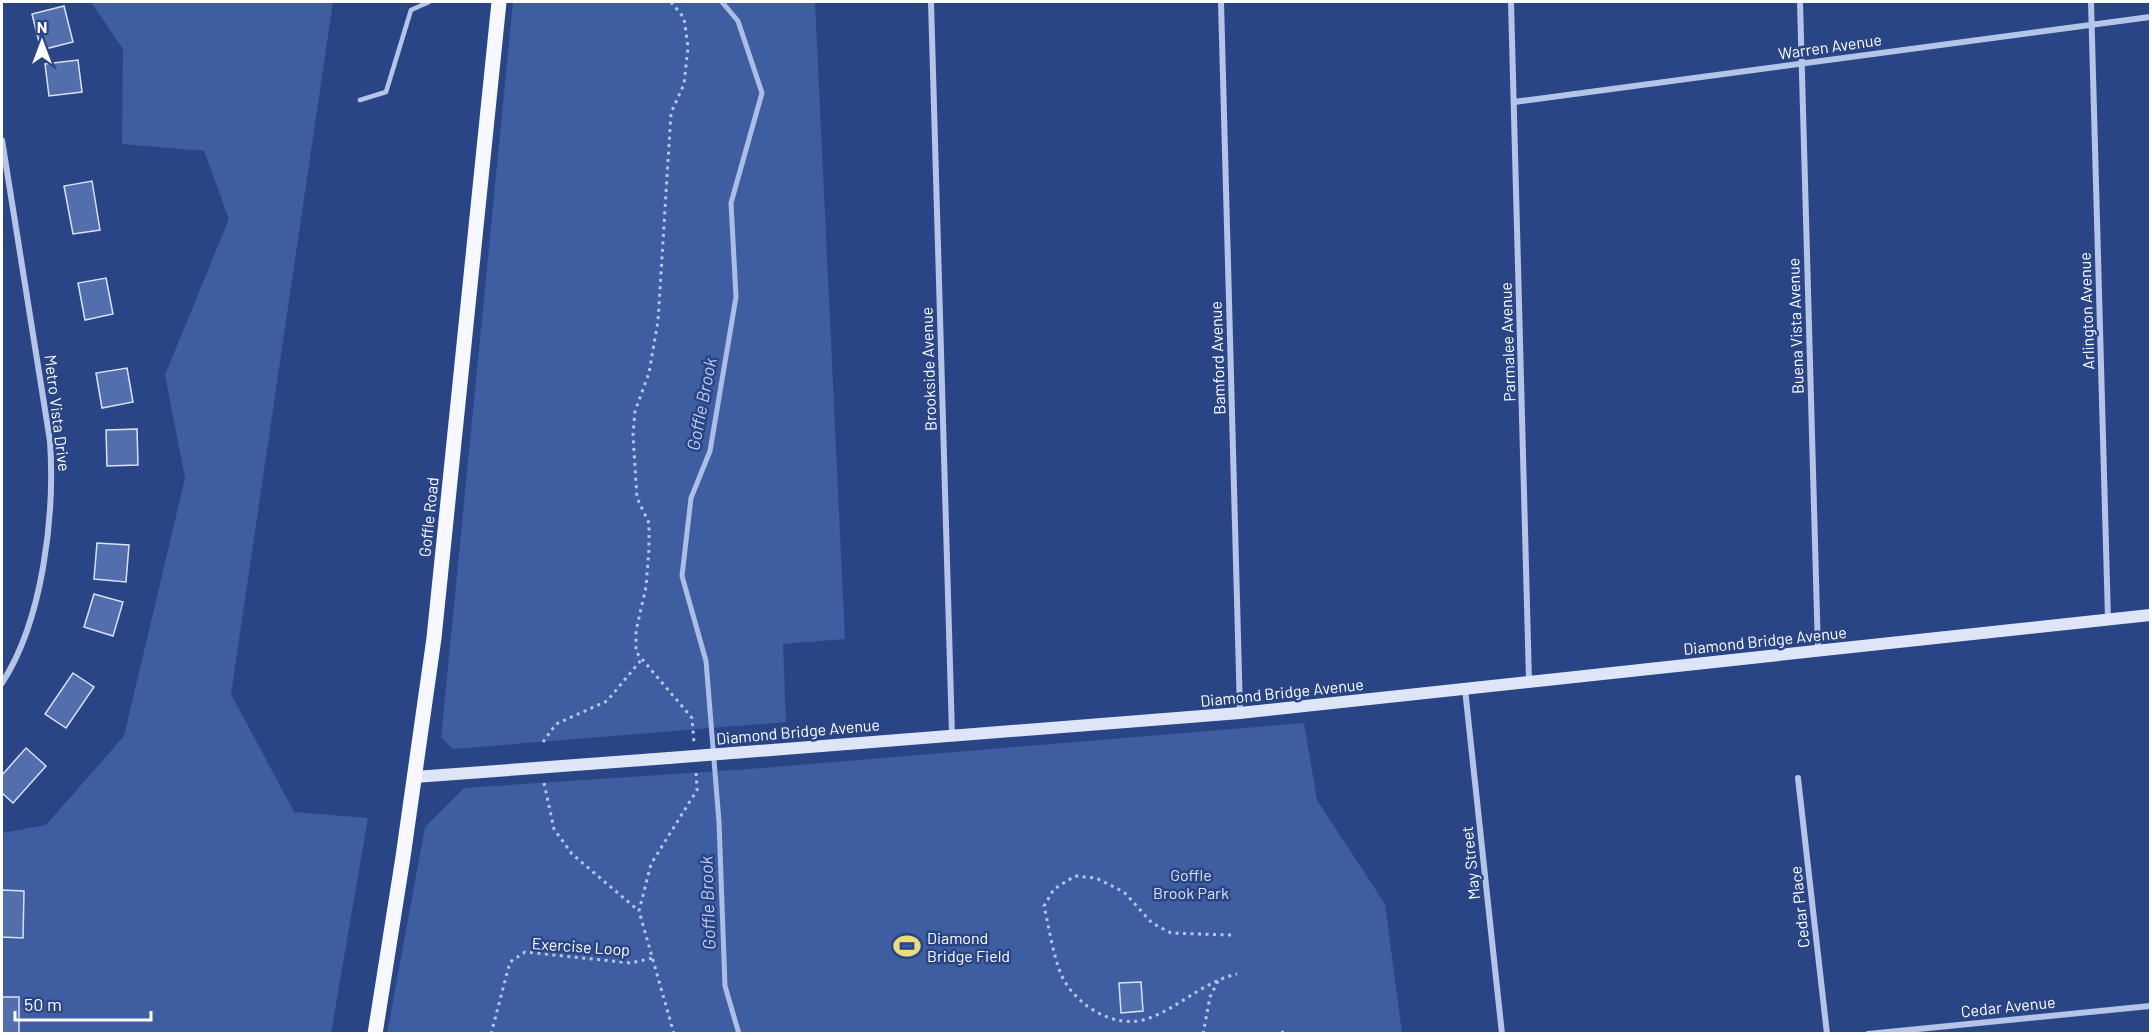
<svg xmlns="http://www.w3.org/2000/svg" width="2152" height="1035" font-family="Barlow,sans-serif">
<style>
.green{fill:#3f5da1}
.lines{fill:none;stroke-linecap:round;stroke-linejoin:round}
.stream{stroke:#aabee7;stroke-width:5}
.building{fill:#536eac;stroke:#d8e2f6;stroke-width:1.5}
.path{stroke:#b5c5e7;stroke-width:3;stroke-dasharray:3 4.5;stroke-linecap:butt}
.lane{stroke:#b5c5e7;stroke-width:4.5}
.street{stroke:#b5c5e7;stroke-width:6}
.secondary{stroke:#dee5f7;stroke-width:12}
.primary{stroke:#f6f8fe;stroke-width:15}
.secondary-bridge{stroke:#dee5f7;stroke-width:12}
.labels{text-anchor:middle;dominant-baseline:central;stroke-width:5;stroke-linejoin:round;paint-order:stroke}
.street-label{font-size:16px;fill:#fff;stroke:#2a4585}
.park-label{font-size:16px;fill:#d8e2f6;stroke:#2a4585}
.poi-label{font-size:16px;fill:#fff;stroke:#2a4585;text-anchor:start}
.water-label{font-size:18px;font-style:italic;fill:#c1cfee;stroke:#2a4585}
</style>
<rect width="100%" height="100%" fill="#2a4585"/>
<path class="green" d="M91 2H333L231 694 294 812 368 818 331 1033 2 1034V833L46 825 124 736 185 478 165 375 229 219 204 151 122 144 123 49Z
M513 2H815L845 639 783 644 786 722 453 749 441 738Z
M1304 723 1317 800 1385 904 1402 1033 387 1034 425 827 464 788 750 769Z"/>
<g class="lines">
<path class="stream" d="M722 2 738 21 762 93 731 203 736 297 710 451 691 498 682 576 706 661 719 822 725 986 739 1034"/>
</g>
<path class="building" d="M64 6 73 42 41 50 32 14Z
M78 60 82 92 49 96 45 64Z
M92 181 100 230 73 234 64 186Z
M106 278 113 314 85 320 78 283Z
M127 368 133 402 102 408 96 373Z
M137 429 138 465 107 466 106 430Z
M97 543 129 545 126 582 94 579Z
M94 594 123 602 113 636 84 627Z
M73 673 94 687 66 728 45 714Z
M26 748 46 766 13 803 2 793V775Z
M2 890 24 891 23 938 2 937Z
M1141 982 1143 1011 1121 1013 1119 983Z
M2 997H19V1034H2Z"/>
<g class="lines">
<path class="path" d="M671 2 684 18 688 47 684 84 671 113 658 321 649 373 635 411 633 435 637 498 649 523V549L646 587 636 631V652L692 718 694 743
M543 742 556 724 607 701 642 659
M544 783 554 829 572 854 639 911
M1231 935 1171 933 1152 923 1124 892 1096 878 1075 876 1054 889 1044 906C1049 927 1052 949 1059 969 1070 1002 1112 1030 1146 1019 1178 1009 1202 982 1237 974
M1281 1032 1291 1034
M491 1034 510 962 525 952 631 963 653 958
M674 1034 639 911 651 864 697 790 696 771
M1203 1034 1210 997 1219 979"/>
<path class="lane" d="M360 100 386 92 411 10 429 2"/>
<path class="street" d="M931 2 952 735
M1221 2 1240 712
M1511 2 1529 681
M1800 2 1818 651
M2091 2 2108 619
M1514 102 2150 17
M2 140 50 441C55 515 43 620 2 683
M1465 689 1502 1034
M1798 778 1827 1034
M1868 1034 2150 1006"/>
<path class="secondary" d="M745 752 1240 713 2150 615
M415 777 669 758"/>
<path class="primary" d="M375 1034 403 857 434 638 499 2"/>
<path class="secondary-bridge" d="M669 758 745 752"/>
</g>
<defs>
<symbol id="stadium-bare" viewBox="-9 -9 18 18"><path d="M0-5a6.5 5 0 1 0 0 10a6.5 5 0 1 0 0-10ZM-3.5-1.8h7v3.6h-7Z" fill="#eddc7d" stroke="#2a4585" stroke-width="2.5" paint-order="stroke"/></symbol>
</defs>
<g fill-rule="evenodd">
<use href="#stadium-bare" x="888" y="927" width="38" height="38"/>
</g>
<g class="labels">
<g class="street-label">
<text transform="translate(1830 46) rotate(-8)">Warren Avenue</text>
<text transform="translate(2086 311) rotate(-92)">Arlington Avenue</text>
<text transform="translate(1795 326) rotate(-92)">Buena Vista Avenue</text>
<text transform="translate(1507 342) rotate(-92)">Parmalee Avenue</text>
<text transform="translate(1217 358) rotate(-92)">Bamford Avenue</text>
<text transform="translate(928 369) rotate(-92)">Brookside Avenue</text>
<text transform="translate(58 413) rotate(83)">Metro Vista Drive</text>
<text transform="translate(428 517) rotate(-84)">Goffle Road</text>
<text transform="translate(1765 640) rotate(-6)">Diamond Bridge Avenue</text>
<text transform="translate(1282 692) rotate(-6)">Diamond Bridge Avenue</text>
<text transform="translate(798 731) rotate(-5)">Diamond Bridge Avenue</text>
<text transform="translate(1470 863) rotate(-96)">May Street</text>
<text transform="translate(1799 907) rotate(-96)">Cedar Place</text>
<text transform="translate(581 946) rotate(4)">Exercise Loop</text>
<text transform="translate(2008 1006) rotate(-6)">Cedar Avenue</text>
</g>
<g class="park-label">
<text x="1191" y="874">Goffle<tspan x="1191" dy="18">Brook Park</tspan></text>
</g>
<g class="poi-label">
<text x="927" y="937">Diamond<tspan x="927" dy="18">Bridge Field</tspan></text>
</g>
<g class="water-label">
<text transform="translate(701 404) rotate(-79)">Goffle Brook</text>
<text transform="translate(707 903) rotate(-92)">Goffle Brook</text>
</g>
</g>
<rect width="2152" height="1035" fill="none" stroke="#ffffff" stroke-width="6"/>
<g transform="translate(42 42)" stroke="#2a4585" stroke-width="4.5" paint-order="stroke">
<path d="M0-4.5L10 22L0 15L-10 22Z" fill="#ffffff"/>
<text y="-9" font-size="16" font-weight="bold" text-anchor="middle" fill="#ffffff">N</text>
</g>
<path d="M15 1011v9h136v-9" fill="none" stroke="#ffffff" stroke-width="3"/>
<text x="24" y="1011" font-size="18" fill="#ffffff" stroke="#2a4585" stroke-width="4.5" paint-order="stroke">50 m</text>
</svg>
